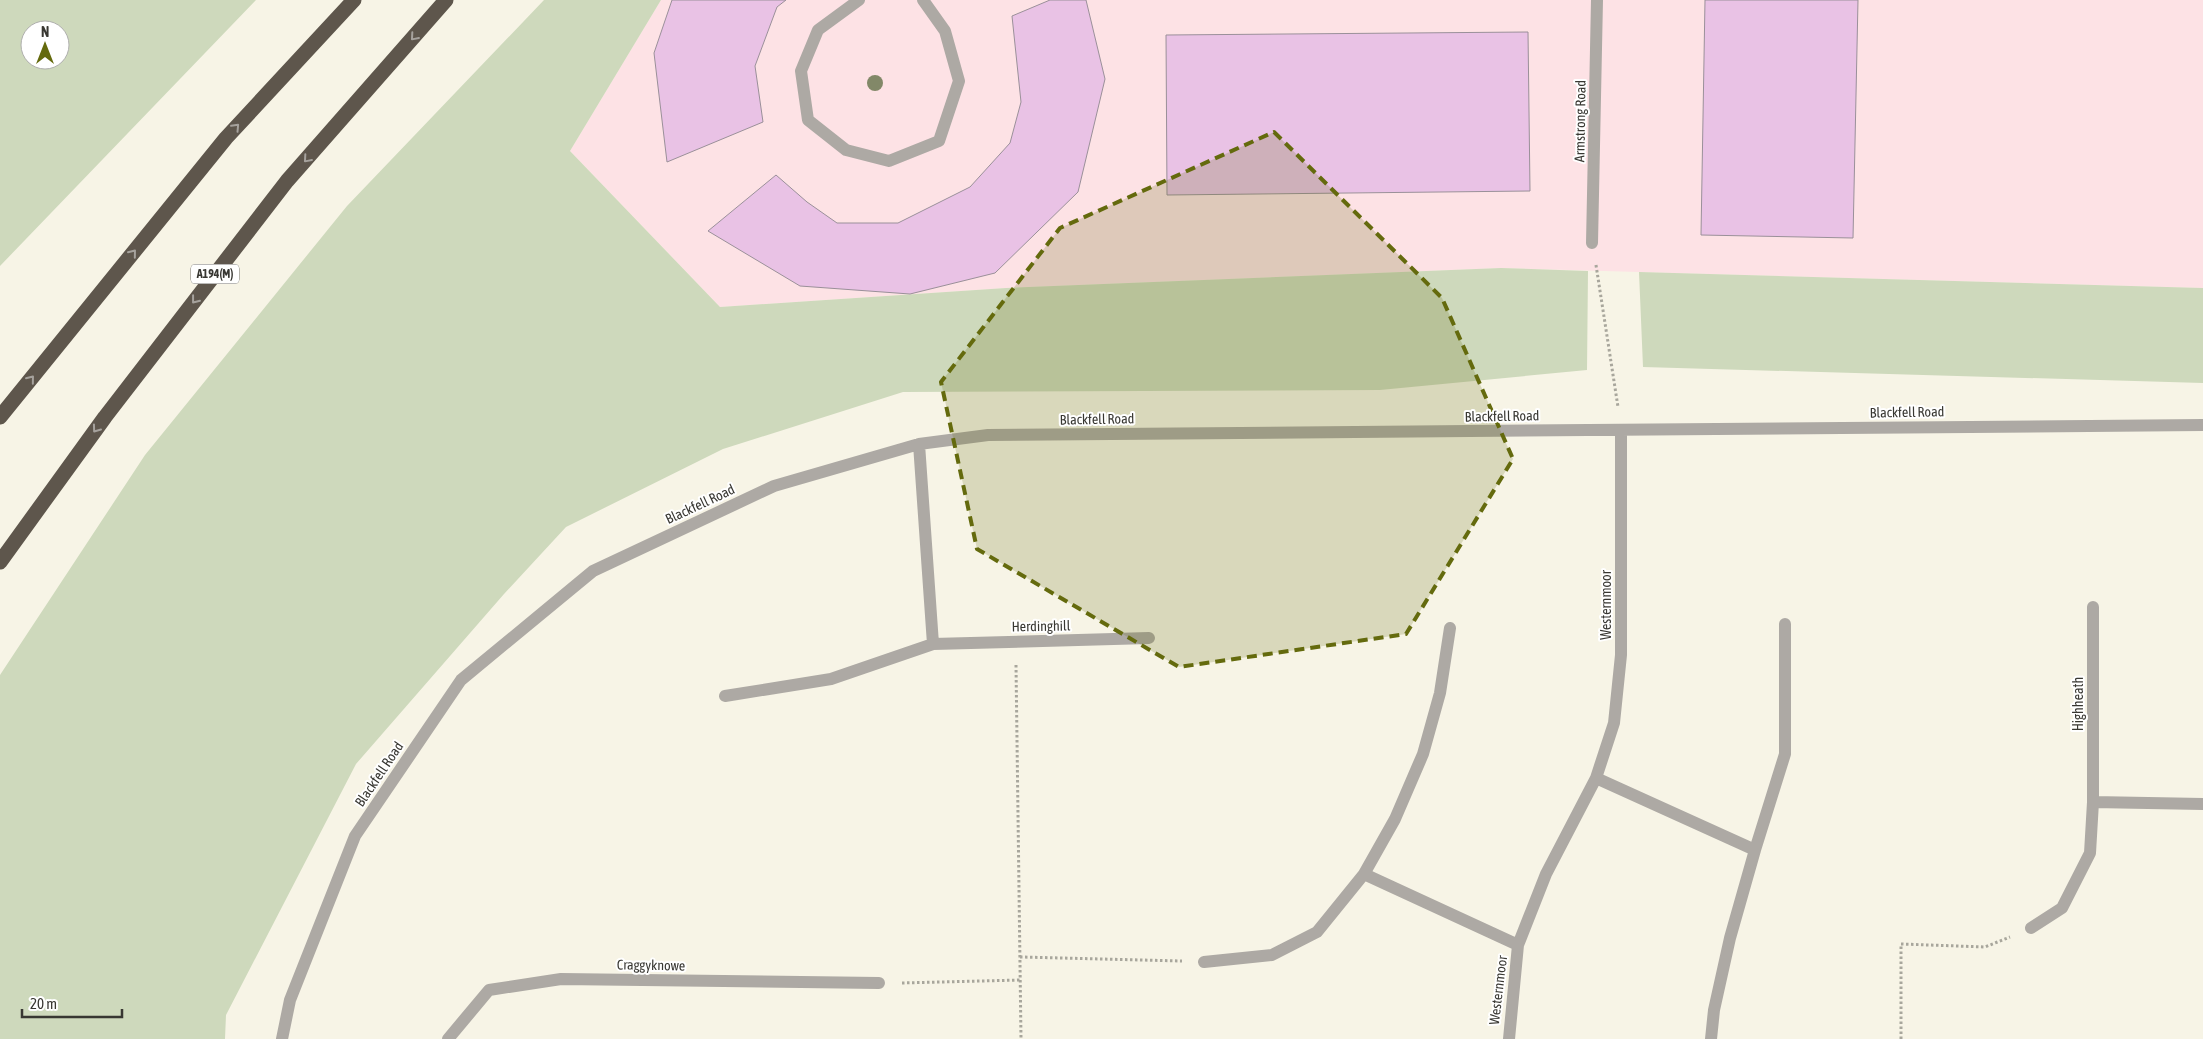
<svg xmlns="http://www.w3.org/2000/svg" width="2203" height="1039" font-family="'Asap Condensed',sans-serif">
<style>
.industrial{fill:#fde2e5}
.green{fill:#ced9bc;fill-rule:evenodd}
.building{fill:#e9c2e5;stroke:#9a9099}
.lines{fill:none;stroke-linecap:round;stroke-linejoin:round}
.path{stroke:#a8a69c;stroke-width:3;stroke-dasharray:2.5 2.5;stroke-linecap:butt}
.minor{stroke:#ada9a4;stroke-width:12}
.highway{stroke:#5e564c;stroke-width:15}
.tree{fill:#828868}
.oneway{stroke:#a6a29d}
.marked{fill:#646a0d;fill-opacity:0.2;stroke:#646a0d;stroke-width:4;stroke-dasharray:10 6;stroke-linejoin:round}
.labels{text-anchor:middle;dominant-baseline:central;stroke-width:4;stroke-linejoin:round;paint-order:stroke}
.shield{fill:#fff;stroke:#747370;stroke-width:1}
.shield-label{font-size:12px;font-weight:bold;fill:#383732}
.street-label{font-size:14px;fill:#383732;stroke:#fff}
</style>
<rect width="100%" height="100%" fill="#f7f4e6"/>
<path class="industrial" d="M661 0H2203V288L1501 268 1006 288 720 307 570 151Z"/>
<path class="green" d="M0 0H256L0 266ZM30 30H60V60H30Z
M544 0H661L570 151 720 307 1006 288 1501 268 1588 271 1587 370 1380 390 903 392 723 449 566 527 504 594 356 764 226 1015 225 1039H0V675L145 455 347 206Z
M1639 272 2203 288V383L1643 367Z"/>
<path class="building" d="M672 0H786L777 7 755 66 763 122 667 162 654 53Z
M1050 0H1086L1105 79 1078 192 995 273 910 294 800 286 708 231 776 175 807 202 837 223H898L970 187 1010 143 1021 102 1012 16Z
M1705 0H1858L1853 238 1701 235Z
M1528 32 1530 191 1167 195 1166 35Z"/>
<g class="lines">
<path class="path" d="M1596 265 1618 407
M1016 665 1021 1039
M1020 957 1182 961
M902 983 1020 980
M1901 1039V944L1985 947 2010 937"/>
<path class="minor" d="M859 0 818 30 801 71 808 120 846 150 889 161 939 141 959 81 945 31 923 0
M1592 243 1597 0
M919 444 933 644
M725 696 831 679 933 644 1149 638
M1596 778 1755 850
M2093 802 2203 804
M1364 874 1518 945
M2031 928 2062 908 2090 853 2093 802V607
M1204 962 1272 955 1317 932 1364 874 1395 819 1423 754 1440 693 1450 628
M282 1039 290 1000 355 836 461 680 593 571 774 486 919 444 988 435 2203 425
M448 1039 489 990 561 979 879 983
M1509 1039 1518 945 1546 874 1596 778 1614 723 1621 655V430
M1711 1039 1714 1010 1730 938 1755 850 1785 754V624"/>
<path class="highway" d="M0 417 226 138 354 0
M0 562 105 417 287 181 446 0"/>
</g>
<circle class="tree" cx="875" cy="83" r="8"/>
<defs><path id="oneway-chevron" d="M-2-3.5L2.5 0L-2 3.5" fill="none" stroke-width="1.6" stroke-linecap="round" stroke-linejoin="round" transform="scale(1.25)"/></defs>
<g class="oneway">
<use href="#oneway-chevron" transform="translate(414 37) rotate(131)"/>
<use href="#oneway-chevron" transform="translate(236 127) rotate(-47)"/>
<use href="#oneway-chevron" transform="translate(307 159) rotate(131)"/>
<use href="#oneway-chevron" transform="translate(133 253) rotate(-51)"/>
<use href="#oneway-chevron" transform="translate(195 300) rotate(128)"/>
<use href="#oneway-chevron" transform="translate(31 379) rotate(-51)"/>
<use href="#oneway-chevron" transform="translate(96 429) rotate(126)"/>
</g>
<path class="marked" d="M1274 132 1442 298 1513 459 1406 634 1179 667 977 549 941 382 1060 228Z"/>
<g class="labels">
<rect class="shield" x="191" y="264.5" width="48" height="19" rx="4"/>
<g class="shield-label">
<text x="215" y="274">A194(M)</text>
</g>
<g class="street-label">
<text transform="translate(1580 121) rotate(-89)">Armstrong Road</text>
<text transform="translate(1907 412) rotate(-1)">Blackfell Road</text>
<text transform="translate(1502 416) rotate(-1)">Blackfell Road</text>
<text transform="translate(1097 419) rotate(-1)">Blackfell Road</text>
<text transform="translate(700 504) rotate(-25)">Blackfell Road</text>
<text transform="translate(1606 605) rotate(-90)">Westernmoor</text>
<text transform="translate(1041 626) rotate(-1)">Herdinghill</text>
<text transform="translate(2078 704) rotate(-90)">Highheath</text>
<text transform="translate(379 774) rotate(-56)">Blackfell Road</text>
<text transform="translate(651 965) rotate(1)">Craggyknowe</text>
<text transform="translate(1498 990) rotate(-83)">Westernmoor</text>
</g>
</g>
<g transform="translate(45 45)"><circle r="24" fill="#ffffff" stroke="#afafad"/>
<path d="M0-4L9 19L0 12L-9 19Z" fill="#646a0d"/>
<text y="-8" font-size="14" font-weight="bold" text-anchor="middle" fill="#383732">N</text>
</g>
<path d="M22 1009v8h100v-8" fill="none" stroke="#383732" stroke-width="2.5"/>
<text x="30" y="1009" font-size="15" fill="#383732" stroke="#ffffff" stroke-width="4" paint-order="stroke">20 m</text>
</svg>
